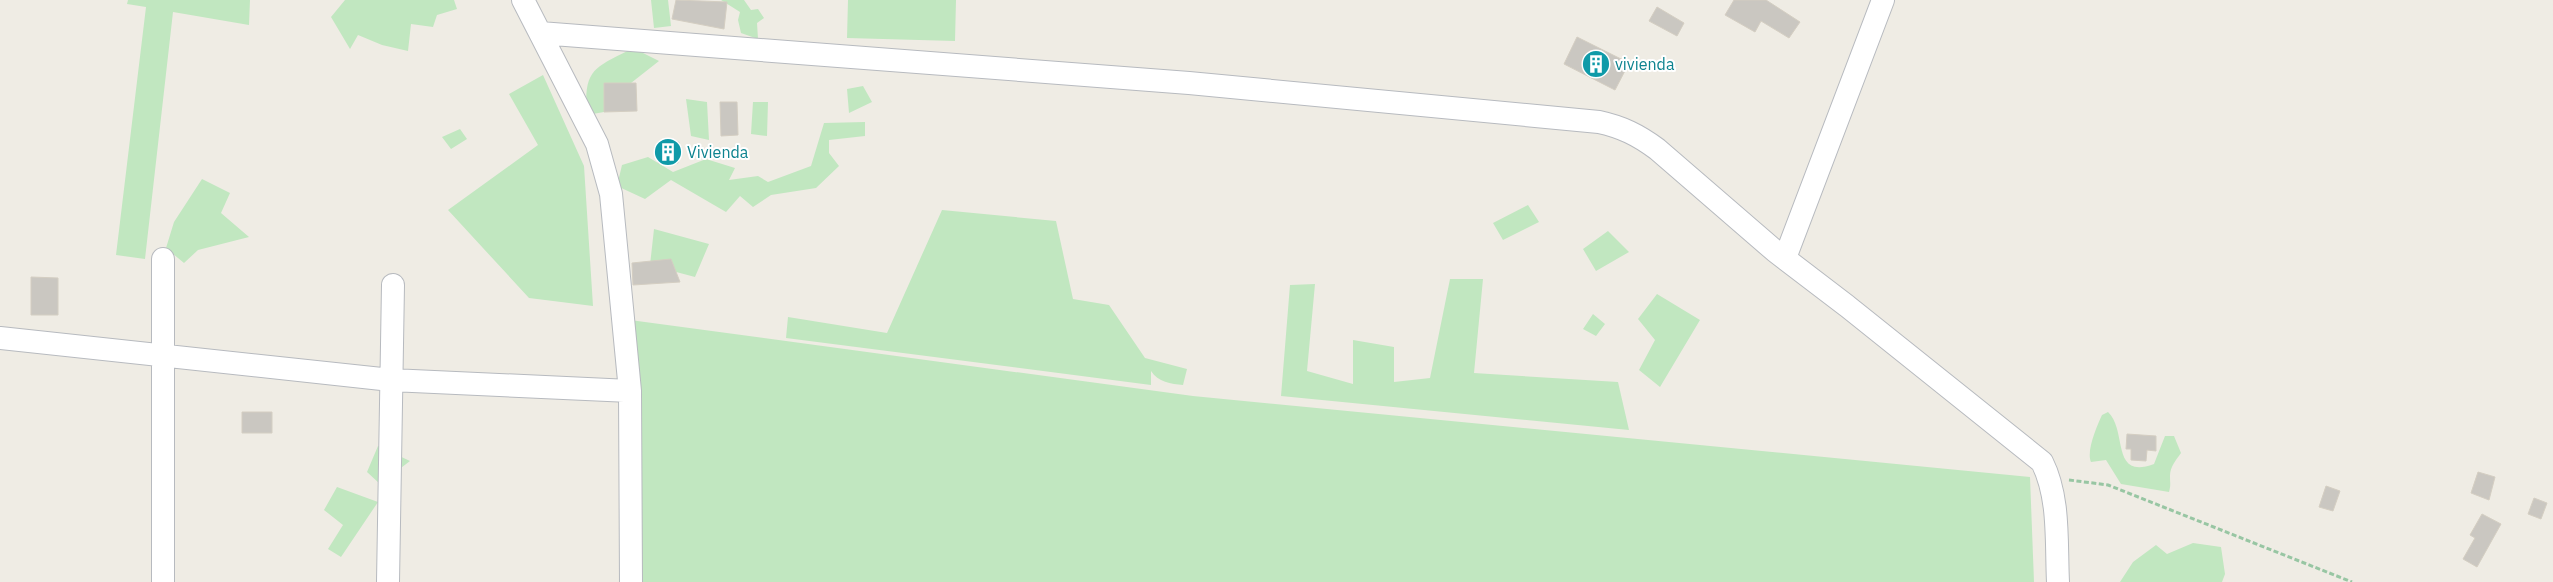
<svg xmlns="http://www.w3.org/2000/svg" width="2553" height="582" font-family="'IBM Plex Sans',sans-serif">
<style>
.green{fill:#c1e7c0}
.building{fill:#cac7c1;stroke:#d4cec2}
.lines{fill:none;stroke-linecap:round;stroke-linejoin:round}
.minor-casing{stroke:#b7babf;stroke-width:24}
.path{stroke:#98c6a3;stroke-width:3;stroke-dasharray:5 2.5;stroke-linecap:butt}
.minor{stroke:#fff;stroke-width:22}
.labels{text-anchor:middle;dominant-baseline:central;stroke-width:4;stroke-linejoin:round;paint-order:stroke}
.culture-label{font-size:16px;fill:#0d838f;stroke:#fff;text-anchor:start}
</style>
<rect width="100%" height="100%" fill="#efece4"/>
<path class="green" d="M128 0H250L249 25 173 12 145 259 116 255 146 7 127 4Z
M345 0H454L457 9 437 15 433 27 411 24 408 51 382 45 358 35 350 49 331 17Z
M651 0H668L671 26 654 28Z
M721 0H744L751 10 758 9 764 18 757 23 758 39 741 33 738 20 740 12Z
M848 0H956L955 41 847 38Z
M633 48 659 61 631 83 604 84V112L587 115C583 68 595 68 633 48Z
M543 75 584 166 593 306 529 298 448 210 538 145 509 94Z
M863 86 872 102 849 113 847 89Z
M686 99 707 102 709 140 691 136Z
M753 102H768L767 136 751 134Z
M865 122V136L829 140V153L839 166 816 188 771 195 753 207 740 196 726 212 671 180 645 199 617 186 622 165 648 157 673 172 706 159 735 168 729 180 758 176 768 182 811 166 824 123Z
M460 129 467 139 451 149 442 137Z
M202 179 230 193 221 213 249 237 198 250 184 263 166 248 174 222Z
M1528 205 1539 222 1503 240 1493 223Z
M942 210 1056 221 1073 299 1109 305 1145 358 1187 369 1183 385C1171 384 1158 382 1151 371V385L786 338 788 317 887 333Z
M654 229 709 244 695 277 650 265Z
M1608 231 1629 252 1596 271 1583 249Z
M1450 279H1483L1474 373 1618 382 1629 430 1281 396 1290 285 1315 284 1307 371 1353 384V340L1394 347V382L1430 378Z
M1657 294 1700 320 1660 387 1639 370 1655 340 1638 319Z
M1593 314 1605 324 1596 336 1583 329Z
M630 320 1193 396 2030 477 2034 582H631Z
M2108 412C2128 431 2110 480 2154 464L2165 436H2174L2181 453C2176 460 2170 467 2170 476 2170 483 2171 485 2169 492L2121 484 2106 460 2091 462C2086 451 2097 426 2102 415Z
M378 446 410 461 380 484 367 472Z
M337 487 378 502 341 557 328 549 343 525 324 510Z
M2193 543 2221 547 2225 574 2222 582H2120L2133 562 2156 545 2167 554Z"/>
<path class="building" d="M676 0 727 2 724 29 672 19Z
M1734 0H1766L1800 22 1789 38 1761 21 1755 32 1725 15Z
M1657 7 1684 23 1677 36 1649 21Z
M1577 37 1629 63 1615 90 1564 64Z
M604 83H636L637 111 604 112Z
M720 102H737L738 135 721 136Z
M658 142H679L678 163H658Z
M671 259 680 282 633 285 632 263Z
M31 277 58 278V315H31Z
M242 412H272V433H242Z
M2127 434 2156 436V451L2147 450 2146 461 2131 460V449H2126Z
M2478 472 2495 477 2489 500 2471 493Z
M2326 486 2340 491 2333 511 2319 507Z
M2534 498 2547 503 2541 519 2528 514Z
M2482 514 2501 524 2477 567 2463 559 2475 538 2470 535Z"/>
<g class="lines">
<defs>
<path id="minor" d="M523 0 597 144 611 194 630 391 631 582
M540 33 1189 83 1599 122C1622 127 1638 135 1657 149L1775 251 1847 306 2042 462C2060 498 2056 542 2058 582
M1785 258 1883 0
M163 259V582
M0 338 391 380 630 391
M388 582 393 285"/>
</defs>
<use href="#minor" class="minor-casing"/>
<path class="path" d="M2069 480 2108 485 2352 582"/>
<use href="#minor" class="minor"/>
</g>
<defs>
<symbol id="building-disc" viewBox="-11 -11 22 22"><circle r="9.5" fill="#0f9aa8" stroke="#fff"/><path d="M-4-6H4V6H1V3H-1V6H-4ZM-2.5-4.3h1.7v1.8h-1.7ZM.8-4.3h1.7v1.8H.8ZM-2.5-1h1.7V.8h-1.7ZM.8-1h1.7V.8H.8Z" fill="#fff"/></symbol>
</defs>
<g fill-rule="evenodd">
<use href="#building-disc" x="1580" y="48" width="32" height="32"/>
<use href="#building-disc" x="652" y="136" width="32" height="32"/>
</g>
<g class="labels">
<g class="culture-label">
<text x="1615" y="64">vivienda</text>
<text x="687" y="152">Vivienda</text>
</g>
</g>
</svg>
